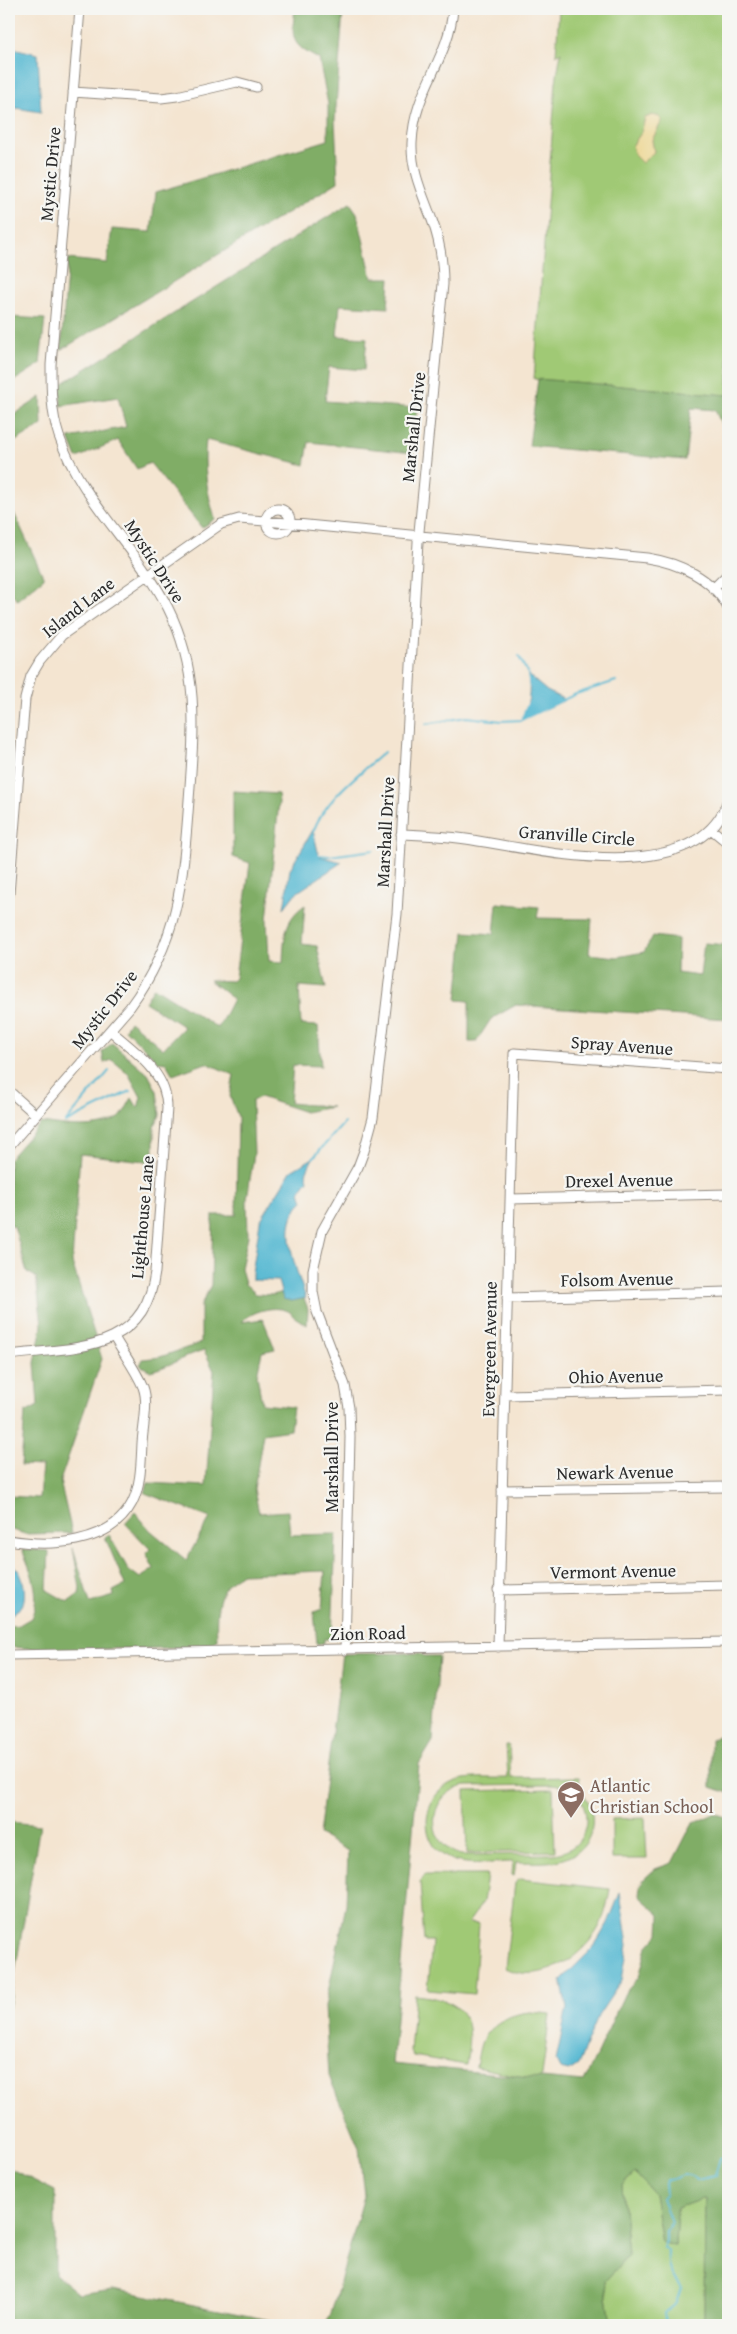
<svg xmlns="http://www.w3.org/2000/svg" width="737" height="2334" font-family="'Gentium Book Plus',serif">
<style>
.green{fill:#a0c975;stroke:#667a50;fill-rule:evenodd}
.forest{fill:#80ad66;stroke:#566c48}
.sand{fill:#eeda9e;stroke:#8c8264}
.water{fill:#52b7d1;stroke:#3e717e}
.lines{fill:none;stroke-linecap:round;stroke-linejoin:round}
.stream{stroke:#52b7d1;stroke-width:2}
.minor-casing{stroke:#90887e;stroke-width:11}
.minor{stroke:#fff;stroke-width:9}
.labels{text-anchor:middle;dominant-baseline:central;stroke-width:4.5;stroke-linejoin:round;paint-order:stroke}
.street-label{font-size:18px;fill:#2b2b2b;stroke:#f6f6f2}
.education-label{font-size:18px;fill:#785e54;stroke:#f6f6f2;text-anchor:start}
</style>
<rect width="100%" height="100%" fill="#f6f6f2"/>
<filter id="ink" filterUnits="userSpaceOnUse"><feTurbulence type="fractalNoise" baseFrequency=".02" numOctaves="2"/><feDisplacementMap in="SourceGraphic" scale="10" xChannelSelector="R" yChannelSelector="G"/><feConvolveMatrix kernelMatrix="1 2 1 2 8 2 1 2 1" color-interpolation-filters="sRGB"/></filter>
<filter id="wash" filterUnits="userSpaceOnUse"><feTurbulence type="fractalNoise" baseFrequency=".0096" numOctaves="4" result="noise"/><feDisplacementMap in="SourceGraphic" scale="20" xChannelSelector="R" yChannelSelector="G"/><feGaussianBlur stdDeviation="1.12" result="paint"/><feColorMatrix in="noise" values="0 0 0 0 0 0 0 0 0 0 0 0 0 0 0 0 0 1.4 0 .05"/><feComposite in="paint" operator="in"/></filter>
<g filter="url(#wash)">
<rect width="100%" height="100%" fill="#f4e5d1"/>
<path class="green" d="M559 9H728V395L534 379 556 82 561 52 556 55Z
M506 1745H509L511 1778 579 1777 580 1784 575 1785C600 1805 599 1845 567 1858 552 1864 532 1862 516 1862L514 1876 512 1875 513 1862C495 1862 473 1866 455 1861 419 1850 418 1799 451 1783 467 1775 490 1779 508 1778ZM551 1785C597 1787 598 1851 552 1854L461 1855C422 1844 428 1790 467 1786Z
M553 1789 555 1851 467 1853 465 1791Z
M645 1818 647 1859H612V1819Z
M425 1875H487L483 1902 468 1923 479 1924 474 1994 428 1990 432 1941H424L420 1882Z
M520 1879 610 1889C608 1900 606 1912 601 1923 586 1956 541 1986 505 1968L515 1883Z
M415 1995C466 2000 474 2016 466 2065L413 2056 410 2051Z
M531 2012 550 2014 542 2076 537 2080 476 2067C478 2058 479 2045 484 2037 494 2021 514 2013 531 2012Z
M635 2173 654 2194 662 2243 675 2245 677 2208 705 2198 704 2319 698 2325H611L605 2281 628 2256 622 2185Z"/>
<path class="forest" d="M295 9H355V12L343 11 335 120 338 182 61 350 68 259 107 263 112 229 151 232 156 192 328 140V104L319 59C291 45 291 39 295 9Z
M350 203 357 213 372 278H390L388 308 340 305 337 336 367 338 364 370 329 367 325 401 417 408 413 453 309 442 305 465 206 440C203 468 207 492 215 519L202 528 150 463 137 469 118 440 77 458 69 438 126 427 118 397 61 406 60 385Z
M9 317 45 319 40 364 9 384Z
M538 379 728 395V439L715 410 691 408 685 460 529 446Z
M41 397 42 425 9 445V418Z
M9 502 44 578 17 600 9 591Z
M233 791 278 794 279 802 267 920 269 961 283 962C284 938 284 919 305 905L302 944 317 946 326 988 299 986 301 1025 318 1026 321 1066 293 1065 290 1103 332 1107 305 1112 260 1097 252 1101 254 1154 247 1199 248 1236 241 1268 245 1284 256 1294 273 1295 300 1287 308 1309 307 1325 293 1316 290 1312C276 1304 252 1311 241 1322L263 1319 275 1349 262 1352 257 1375 262 1404 293 1407 290 1430 263 1434 254 1489 259 1513 288 1511 290 1535 336 1534 332 1639H324V1643L317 1644 314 1612 322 1609 325 1571 242 1574C215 1586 216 1614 217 1639L209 1647 52 1650 9 1647V1626L19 1625 31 1618C42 1594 31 1572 22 1549L49 1551 47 1590 68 1602 79 1594 80 1588 73 1548 90 1603 114 1596 113 1591 125 1585 105 1537 109 1535 128 1569 140 1578 154 1569 146 1553 150 1549 125 1523 135 1512 150 1530 186 1560 210 1518 145 1493 148 1483 206 1486 214 1371 204 1350C186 1355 169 1367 150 1371L140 1365 143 1359 160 1357 201 1343V1305L211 1285 213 1215H236L238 1117 230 1096 234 1075 206 1063 173 1075 166 1063 158 1062 125 1029 130 1021 163 1049 184 1027 145 1002 154 987 218 1028 233 999 209 980 232 981 235 978 250 863 233 857Z
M497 903 539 907 537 918 592 919 589 954 617 957 644 952 653 936 678 939 677 973 700 976 704 943 728 945V1019L516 1005 491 1019 476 1042H469V1001L457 1000 464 932 494 934Z
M112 1043 148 1074 157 1091 160 1115 154 1127V1162L80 1154 72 1262 102 1359 60 1481 72 1533 25 1534 9 1529V1496L39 1498 42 1466 21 1465 25 1413 38 1406 35 1363 42 1325 36 1277 27 1272 14 1226 9 1225V1159L41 1123C65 1126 97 1132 119 1118 124 1114 128 1104 132 1098L138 1108 141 1097 128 1073 112 1060 104 1063 102 1052Z
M420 1653 424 1656H439L433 1741 419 1764 392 2064 584 2082 625 1993 639 1977 647 1947 659 1934 660 1915 639 1896 640 1885 644 1879 655 1869 672 1863 692 1824 714 1814 727 1818 728 2033H722L728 2097V2325H698L704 2319 705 2198 677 2208 675 2245 662 2243 654 2194 635 2173 622 2185 628 2256 605 2281 611 2325H324L331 2314 364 2196 359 2148 329 2076 325 2007 346 1905 348 1851 319 1835 342 1654Z
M728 1730V1793L711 1787V1740Z
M9 1822 40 1825 9 2008Z
M9 2168 55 2191V2274L79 2294 113 2289 295 2325H9Z"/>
<path class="sand" d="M652 115 660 117 662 121 652 140 654 152 642 163 635 156 632 146 641 133 645 118Z"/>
<path class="water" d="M13 48 38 54 41 112 9 107V51Z
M528 675 547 691 565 700 521 720C529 705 531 693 528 675Z
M313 830 319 856 342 862 295 894 284 908 290 869Z
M313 1158 306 1173 308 1180 300 1191 303 1201C276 1224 297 1271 306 1298L292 1301 283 1299 278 1281 252 1280V1274L260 1221 291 1171Z
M9 1563C23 1568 28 1593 22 1606L10 1616Z
M620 1893 628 1945 622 1980 598 2016 578 2065 569 2071 560 2069 556 2061 567 2008 561 1980 593 1948 608 1923Z"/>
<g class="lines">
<path class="stream" d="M519 657 528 674 530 687
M522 718 529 702
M426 724 466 717 502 721 521 720 576 694 616 681
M313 832C325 799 358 775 384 752
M318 855 329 856 374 850
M109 1071 65 1123 130 1091
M313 1158 344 1123
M666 2325 664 2313 676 2303 681 2288C670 2272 667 2271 668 2251L663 2248 666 2241V2231L671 2222 662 2198 666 2193 665 2184 667 2180 676 2179 684 2174 693 2176 697 2180 715 2176 720 2158 728 2157"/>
</g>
</g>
<g filter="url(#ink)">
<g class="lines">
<defs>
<path id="minor" d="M73 92 161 98 177 96 237 82 256 87
M266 521a12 12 0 1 1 24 0a12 12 0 1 1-24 0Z
M713 589 728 574
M711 829 728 843
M401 834C422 835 444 836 466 839 535 849 698 892 728 800
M9 894 25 699 31 676 40 661 62 635 221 524 239 519 266 521 647 558C679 563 713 578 728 608
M9 1091 36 1115
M9 1146 130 1007C179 940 183 880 189 800 194 731 200 672 168 608 137 547 81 501 59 436 51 412 51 389 51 365L80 9
M510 1199 728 1194
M507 1298 728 1292
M9 1355C71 1347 145 1354 155 1272L167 1108C167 1072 135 1052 111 1031
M505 1395 728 1390
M502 1490 728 1487
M9 1540C49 1547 110 1545 132 1503 141 1485 141 1463 142 1443 143 1426 149 1403 143 1387 136 1370 123 1353 114 1337
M498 1590 728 1585
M498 1647 514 1053 728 1069
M345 1650 350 1437 349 1408 345 1385 317 1312 313 1292V1270L322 1231 358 1167 364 1151 373 1118 397 914 418 542 443 284C443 262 440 241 432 220 423 195 411 171 412 143 414 89 449 60 453 9
M9 1655 728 1642"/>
</defs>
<use href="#minor" class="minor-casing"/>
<use href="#minor" class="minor"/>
</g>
</g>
<defs>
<symbol id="school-pin" viewBox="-11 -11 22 30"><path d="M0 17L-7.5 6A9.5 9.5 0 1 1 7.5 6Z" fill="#8d6e63" stroke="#f6f6f2"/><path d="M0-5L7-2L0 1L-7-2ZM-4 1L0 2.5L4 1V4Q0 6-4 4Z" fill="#fff"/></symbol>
</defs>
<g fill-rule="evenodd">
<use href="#school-pin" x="555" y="1779" width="32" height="43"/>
</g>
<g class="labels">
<g class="street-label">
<text transform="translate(50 174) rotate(-85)">Mystic Drive</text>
<text transform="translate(413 427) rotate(-84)">Marshall Drive</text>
<text transform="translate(155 561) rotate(57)">Mystic Drive</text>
<text transform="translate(78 607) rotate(-38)">Island Lane</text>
<text transform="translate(385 832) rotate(-87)">Marshall Drive</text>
<text transform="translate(577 835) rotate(4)">Granville Circle</text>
<text transform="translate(104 1009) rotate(-52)">Mystic Drive</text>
<text transform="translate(622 1045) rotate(4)">Spray Avenue</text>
<text transform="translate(619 1180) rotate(-1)">Drexel Avenue</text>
<text transform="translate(142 1217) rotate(-85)">Lighthouse Lane</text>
<text transform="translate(617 1279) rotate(-1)">Folsom Avenue</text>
<text transform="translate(489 1349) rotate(-89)">Evergreen Avenue</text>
<text transform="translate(616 1376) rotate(-1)">Ohio Avenue</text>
<text transform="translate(331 1457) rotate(-90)">Marshall Drive</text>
<text transform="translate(615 1472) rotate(-1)">Newark Avenue</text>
<text transform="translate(613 1571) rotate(-1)">Vermont Avenue</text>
<text transform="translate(368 1633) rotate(-1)">Zion Road</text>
</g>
<g class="education-label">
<text x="590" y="1785">Atlantic<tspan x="590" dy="21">Christian School</tspan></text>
</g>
</g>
<rect width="737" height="2334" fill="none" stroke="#f6f6f2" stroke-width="30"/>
</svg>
